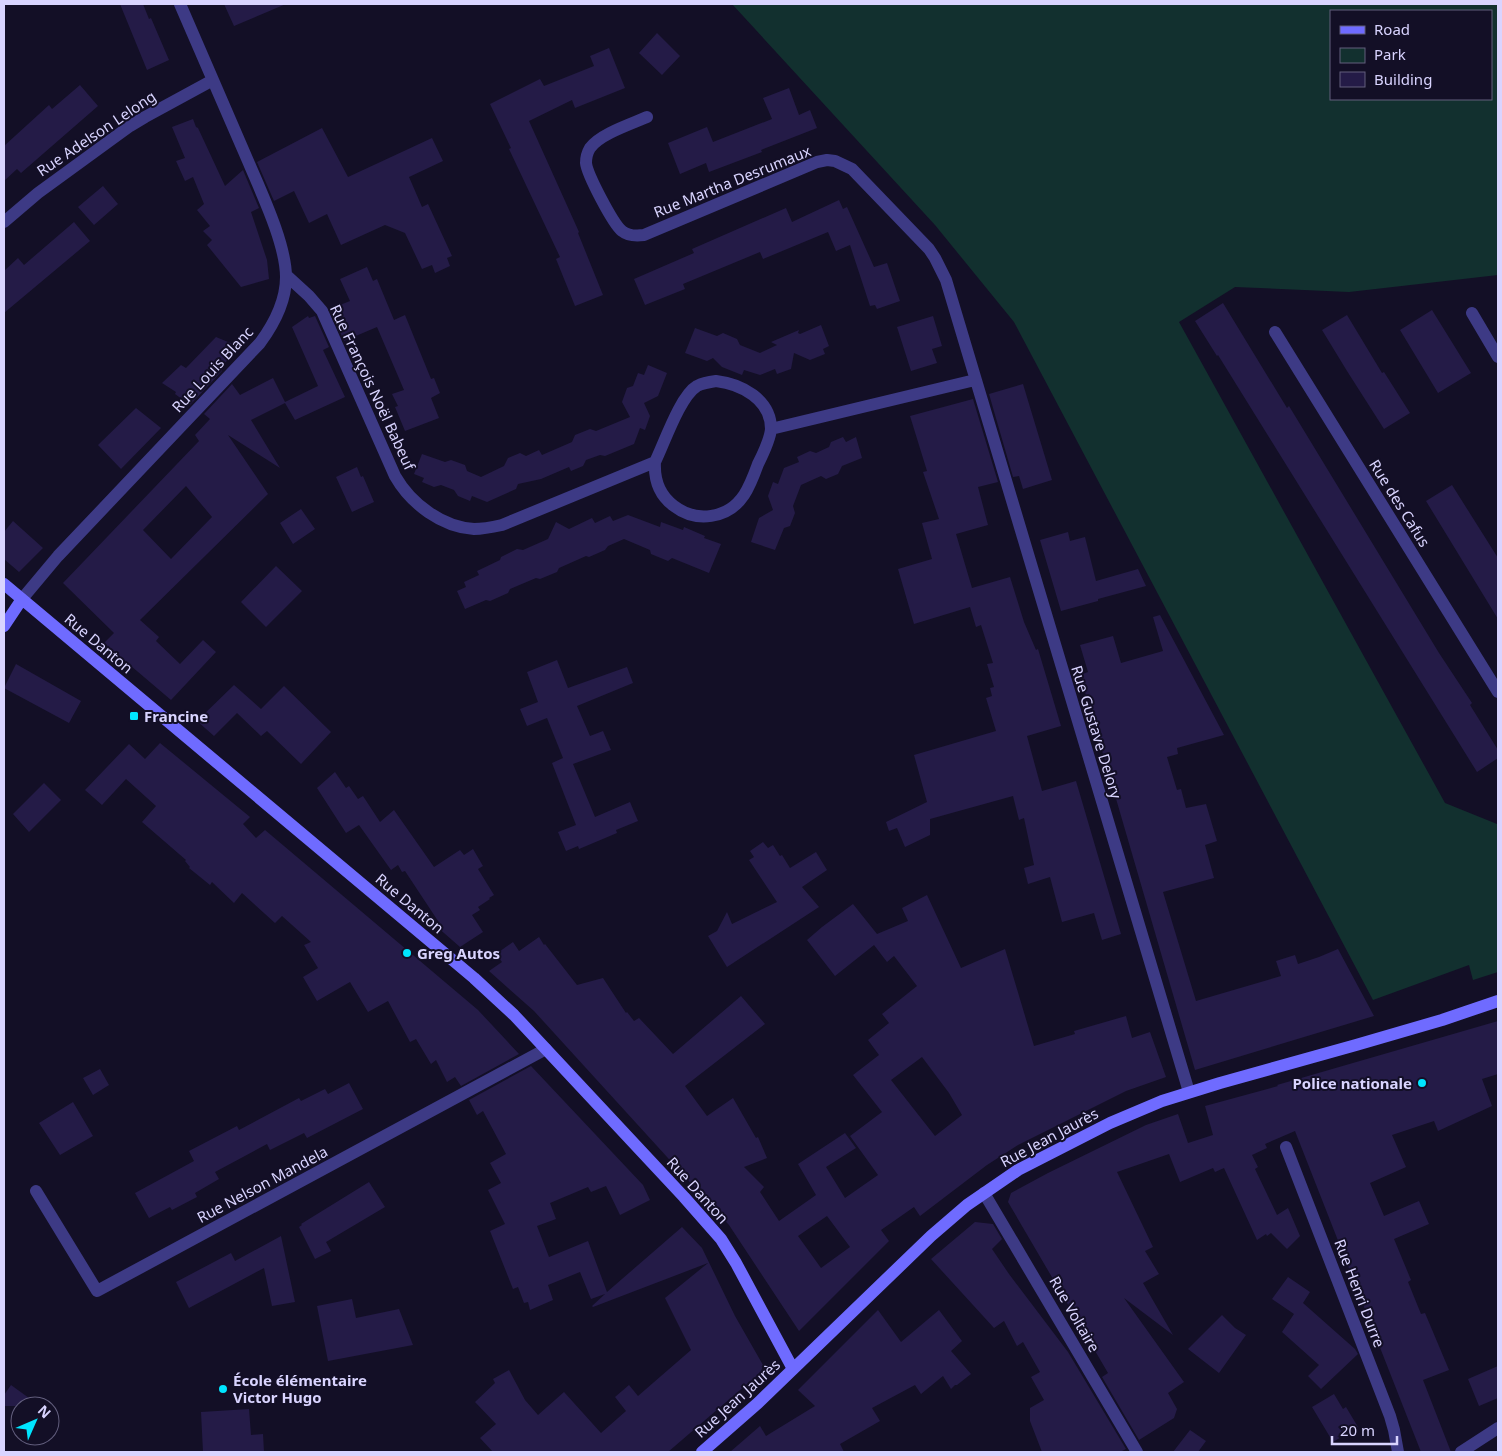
<svg xmlns="http://www.w3.org/2000/svg" width="1502" height="1456" font-family="'Noto Sans',sans-serif">
<style>
.green{fill:#12302f;fill-rule:evenodd}
.building{fill:#241b47;fill-rule:evenodd}
.lines{fill:none;stroke-linecap:round;stroke-linejoin:round}
.street{stroke:#3d3a85;stroke-width:12}
.secondary{stroke:#6f6bff;stroke-width:12}
.poi-dot{fill:#00e5ff;stroke:#130f26;stroke-width:2}
.labels{text-anchor:middle;dominant-baseline:central;stroke-width:4;stroke-linejoin:round;paint-order:stroke}
.street-label{font-size:15px;fill:#d9d4ff;stroke:#130f26}
.poi-label{font-size:15px;font-weight:bold;fill:#d9d4ff;stroke:#130f26;text-anchor:start}
</style>
<rect width="100%" height="100%" fill="#130f26"/>
<path class="green" d="M732 4H1498V275L1349 292 1235 287 1179 322 1445 803 1497 824 1498 823V972L1473 980 1469 965 1373 1000 1014 322 935 225ZM1331 11H1491V99H1331Z"/>
<path class="building" d="M120 4H143L149 19 151 18 169 60 147 70Z
M224 4H286L234 26Z
M657 33 680 56 662 75 639 53Z
M609 48 625 88 575 108 572 100 529 121 579 232 578 233 603 295 575 306 556 259 560 257 509 149 511 148 490 104 540 79 544 86 594 66 590 56Z
M80 85 98 106 21 173 17 169 4 181V146L49 105 52 109Z
M789 88 799 115 810 110 817 128 761 150 762 152 709 172 706 163 680 174 668 143 707 127 713 142 772 119 763 98Z
M193 119 196 127 198 128 225 186 243 170 259 208 251 212 267 260 269 279 241 287 207 245 212 240 203 231 210 226 197 210 204 204 193 177 185 181 176 161 185 158 172 127Z
M322 128 348 177 432 138 443 161 409 177 422 207 428 204 452 256 447 258 450 266 435 273 432 265 422 269 405 233 385 225 341 245 327 214 309 223 294 191 274 201 257 162Z
M103 186 118 204 94 225 78 207Z
M839 200 843 209 847 207 874 267 887 263 900 301 877 309 875 305 870 306 850 245 836 251 828 232 763 259 760 252 683 284 685 289 645 305 634 279 694 253 692 249 786 208 792 222Z
M74 222 90 241 4 313V271L18 258 24 265Z
M367 267 373 281 377 279 394 320 405 315 431 379 434 378 440 393 431 398 439 418 405 431 395 407 398 406 392 394 404 390 377 327 344 341 330 309 350 301 340 279Z
M1223 303 1287 408 1289 406 1439 653 1472 703 1470 705 1498 750V758L1477 772 1218 355 1217 356 1195 321Z
M1432 310 1471 373 1438 393 1400 330Z
M1347 315 1382 373 1384 372 1410 413 1384 429 1347 371 1322 330Z
M308 316 309 318 315 316 329 347 323 350 345 397 295 420 285 403 251 420 280 468 228 435 268 494 140 620 159 637 156 641 180 664 203 640 216 652 171 700 104 643 114 633 63 583 199 441 195 435 210 419 204 414 232 384 240 395 273 378 285 402 318 386 292 327ZM186 486 212 517 171 559 143 530Z
M933 316 942 346 932 349 937 363 911 371 897 327Z
M821 325 829 346 823 349 825 354 810 360 794 353 791 369 777 374 775 369 760 375 744 370 742 375 722 367 713 358 707 361 685 353 695 328 717 336 723 333 737 339 740 345 760 353 777 345 771 342 799 330 798 333 800 334Z
M216 337 240 347 220 368 222 371 190 405 175 394 176 392 162 383 181 365 186 368Z
M648 365 667 373 658 396 644 403 650 416 645 430 640 428 634 444 605 456 600 455 586 460 583 466 571 471 569 467 541 479 518 484 516 489 487 502 472 496 470 501 458 496 454 490 441 485 434 487 422 482 424 478 414 474 422 454 445 462 451 460 465 465 467 471 481 477 504 466 508 458 520 453 526 456 539 450 542 455 572 442 575 435 590 429 596 431 630 417 622 402 627 388 633 386 638 373 644 375Z
M1023 384 1052 480 1023 489 1019 476 1013 477 989 394Z
M973 399 998 482 978 487 988 525 956 534 972 588 1010 577 1024 622 1036 650 1038 649 1061 726 1027 736 1042 791 1076 781 1121 934 1102 940 1094 913 1062 922 1050 877 1028 884 1024 868 1034 865 1024 818 1019 820 1013 796 930 819V835L905 847 897 828 889 831 886 822 927 802 914 755 996 731 986 698 992 696 990 688 994 687 987 664 993 663 981 625 976 627 970 607 914 624 898 569 932 559 922 523 939 519 923 472 927 471 910 416Z
M136 408 161 428 121 469 98 445Z
M843 437 846 442 856 437 862 458 842 466 838 474 826 479 821 476 801 485 793 506 795 513 790 526 784 528 775 550 751 542 759 518 773 510 768 496 773 482 778 484 784 468 799 462 797 457 810 451 816 453 829 447 831 442Z
M357 467 361 477 363 476 374 502 352 512 336 477Z
M1452 485 1498 558V619L1426 501Z
M301 509 315 529 293 544 280 523Z
M628 515 660 527 661 522 683 530 684 527 705 536 704 538 721 544 709 573 672 558 668 561 651 554 650 550 624 539 608 546 605 550 589 557 586 556 559 568 557 572 540 579 536 578 510 589 508 593 490 601 486 600 465 609 457 591 466 587 464 582 479 575 477 571 500 560 501 557 517 549 523 550 548 539 556 522 569 529 592 518 595 523 610 516 613 521Z
M13 521 43 548 19 572 4 559V532Z
M1068 532 1070 541 1085 537 1096 581 1138 569 1146 586 1098 599V601L1061 611 1040 540Z
M276 566 302 591 266 627 241 602Z
M1160 615 1224 735 1177 748 1178 754 1167 757 1177 790 1181 789 1186 808 1206 804 1217 841 1205 845 1214 878 1163 892 1196 1001 1281 976 1276 961 1295 955 1298 964 1319 957 1338 949 1374 1016 1195 1070 1080 675 1088 672 1080 645 1113 636 1121 663 1163 651 1153 617Z
M557 660 568 688 627 667 633 683 577 706 590 736 603 731 611 750 573 764 595 817 630 802 638 821 616 830 617 833 579 849 578 846 566 851 558 832 576 825 552 763 563 758 547 718 527 726 520 709 538 702 527 672Z
M16 664 81 701 69 723 4 688Z
M234 685 261 709 284 686 331 732 301 764 267 731 261 736 237 713 214 736 197 721Z
M160 743 250 817 243 824 256 838 265 830 284 846 478 1010 519 1054 461 1086 455 1077 447 1082 436 1060 431 1064 416 1039 410 1042 388 1001 368 1012 350 982 317 1001 303 977 318 968 304 945 311 942 282 916 275 923 242 893 234 903 212 882 210 885 189 868 190 867 185 861 186 860 142 822 156 806 126 779 102 805 85 790 129 744 145 759Z
M335 772 346 788 349 786 358 799 363 796 380 822 394 810 434 867 460 850 464 855 473 849 483 866 478 869 494 895 489 898 490 899 478 907 480 910 472 915 483 932 460 947 436 926 440 924 405 871 402 872 398 865 391 870 359 825 346 833 317 788Z
M44 783 61 800 29 832 13 814Z
M763 842 768 848 773 845 780 856 782 855 790 868 816 852 827 870 802 887 819 907 727 967 708 936 717 931 727 912 732 924 777 902 749 860 754 857 750 851Z
M927 895 961 968 1005 949 1034 1046 1075 1034 1074 1031 1126 1016 1132 1038 1150 1032 1166 1077 1126 1091 1018 1145 987 1165 920 1216 914 1207 881 1230 889 1241 799 1331 729 1225 534 1011 489 971 502 962 496 954 513 942 519 951 539 937 544 945 545 944 577 985 603 978 626 1013 627 1012 634 1021 639 1018 673 1054 741 996 765 1024 685 1086 707 1116 733 1098 756 1138 758 1137 767 1158 744 1167 764 1187 760 1192 779 1221 816 1195 798 1164 845 1133 856 1148 826 1167 845 1198 878 1175 850 1136 882 1112 853 1075 879 1055 868 1040 889 1023 882 1014 917 986 894 956 887 962 874 945 835 976 807 940 822 927 853 904 877 934 908 921 902 908ZM922 1057 949 1093 962 1115 935 1136 891 1080ZM827 1216 850 1247 821 1268 798 1236Z
M1498 1021V1074L1482 1079 1492 1106 1438 1131 1434 1121 1392 1135 1406 1167 1370 1183 1384 1216 1419 1201 1429 1224 1394 1239 1411 1280 1408 1282 1421 1314 1425 1313 1449 1370 1423 1380 1451 1452H1421L1295 1131 1265 1144 1267 1148 1252 1155 1258 1167 1255 1169 1277 1215 1288 1208 1300 1236 1287 1249 1271 1233 1267 1236 1266 1234 1257 1240 1224 1168 1215 1172 1213 1168 1180 1182 1169 1154 1117 1172 1153 1247 1145 1251 1159 1274 1143 1283 1173 1335 1124 1298 1184 1382 1168 1393 1177 1409 1174 1418 1139 1440 1102 1377 1108 1373 1008 1202 1011 1193 1048 1173 1146 1125 1178 1114 1188 1143 1213 1135 1205 1106 1278 1086 1277 1085Z
M531 1066 643 1185 650 1200 620 1215 606 1186 591 1192 588 1187 550 1203 556 1219 537 1226 549 1257 588 1241 607 1292 682 1227 702 1248 735 1316 763 1365 761 1372 668 1452H493L480 1438 496 1424 475 1402 495 1383 493 1379 509 1370 525 1400 538 1415 564 1392 601 1433 626 1411 615 1397 629 1385 638 1396 691 1350 665 1298 708 1263 593 1307 592 1306 605 1294 591 1299 580 1272 548 1285 553 1300 530 1310 528 1302 524 1303 518 1287 513 1289 490 1231 505 1224 488 1190 501 1183 490 1163 506 1154 483 1111 477 1115 469 1100Z
M100 1069 109 1085 93 1095 83 1078Z
M349 1083 363 1109 307 1138 304 1133 270 1150 267 1144 215 1172 219 1179 195 1193 197 1197 172 1210 170 1207 149 1218 135 1193 194 1161 189 1151 237 1126 239 1130 299 1098 301 1101 325 1089 328 1094Z
M73 1102 93 1136 60 1155 39 1123Z
M369 1182 385 1207 326 1242 331 1251 315 1259 299 1227 302 1225 301 1224Z
M975 1222 993 1224 1002 1239 992 1249 1009 1274 1068 1352 1126 1449 1120 1452H1042L1030 1421V1408L1044 1400 1031 1377 1040 1372 1023 1342 1017 1346 1004 1321 994 1328 931 1259Z
M281 1236 295 1302 272 1306 264 1268 189 1308 176 1282 231 1253 235 1261Z
M1288 1277 1310 1292 1303 1303 1355 1349 1358 1354 1321 1389 1308 1376 1319 1365 1282 1332 1294 1314 1272 1299Z
M352 1299 356 1318 399 1309 413 1345 328 1361 317 1306Z
M878 1310 901 1342 939 1310 962 1341 951 1351 971 1374 957 1385H955L951 1389 943 1376 921 1394 915 1385 872 1408 880 1421 840 1444 844 1452H730L760 1426 766 1436 815 1406 798 1390Z
M1222 1315 1235 1328 1246 1335 1219 1373 1188 1349Z
M1498 1366V1398L1479 1406 1468 1379Z
M11 1385 40 1406H4V1395Z
M1334 1394 1343 1409 1346 1407 1358 1427 1333 1442 1312 1407Z
M249 1409 251 1435 263 1434 264 1452H203L201 1412Z
M1190 1430 1206 1441 1198 1452H1173Z"/>
<g class="lines">
<path class="street" d="M647 117C631 124 600 134 590 148 587 153 586 158 586 163 587 174 613 224 622 231 628 236 636 236 644 235L817 162 827 160 835 161 852 169 929 249 935 258 946 280 1189 1092
M4 222 38 193 130 126 145 117 213 80
M286 275 309 296 322 311 395 476C411 504 442 527 474 529 483 529 493 527 502 525L655 462
M1472 313 1498 357
M1275 332 1498 692
M716 381C741 384 771 399 771 429 770 440 763 454 758 464 754 475 750 486 744 495 728 519 696 523 674 506 659 495 654 480 655 462 664 444 680 396 697 386 703 383 709 382 716 381Z
M771 429 975 380
M22 599 58 556 260 343C274 324 286 301 286 277 286 244 261 192 248 161 225 109 203 56 180 4
M1286 1147 1390 1416 1394 1430 1398 1452
M36 1191 97 1291 546 1049
M984 1193 1137 1452
M1461 1452 1498 1428"/>
<path class="secondary" d="M4 584 474 978 514 1015 684 1197 721 1239 736 1263 793 1369
M4 626 22 599
M702 1452 758 1403 931 1236 967 1205 1018 1170 1110 1123 1162 1101 1220 1083 1356 1045 1442 1020 1498 1001"/>
</g>
<g class="poi-dot">
<rect x="129" y="711" width="10" height="10" rx="2.5"/>
<circle cx="407" cy="953" r="5"/>
<circle cx="1422" cy="1083" r="5"/>
<circle cx="223" cy="1389" r="5"/>
</g>
<g class="labels">
<g class="street-label">
<text transform="translate(96 133) rotate(-34)">Rue Adelson Lelong</text>
<text transform="translate(732 181) rotate(-22)">Rue Martha Desrumaux</text>
<text transform="translate(212 369) rotate(-47)">Rue Louis Blanc</text>
<text transform="translate(373 387) rotate(65)">Rue François Noël Babeuf</text>
<text transform="translate(1400 503) rotate(58)">Rue des Cafus</text>
<text transform="translate(99 643) rotate(40)">Rue Danton</text>
<text transform="translate(1097 732) rotate(73)">Rue Gustave Delory</text>
<text transform="translate(410 903) rotate(40)">Rue Danton</text>
<text transform="translate(1049 1137) rotate(-28)">Rue Jean Jaurès</text>
<text transform="translate(262 1184) rotate(-28)">Rue Nelson Mandela</text>
<text transform="translate(698 1190) rotate(48)">Rue Danton</text>
<text transform="translate(1360 1293) rotate(69)">Rue Henri Durre</text>
<text transform="translate(1075 1314) rotate(60)">Rue Voltaire</text>
<text transform="translate(737 1398) rotate(-42)">Rue Jean Jaurès</text>
</g>
<g class="poi-label">
<text x="144" y="716">Francine</text>
<text x="417" y="953">Greg Autos</text>
<text x="1412" y="1083" text-anchor="end">Police nationale</text>
<text x="233" y="1380">École élémentaire<tspan x="233" dy="17">Victor Hugo</tspan></text>
</g>
</g>
<rect width="1502" height="1456" fill="none" stroke="#d9d4ff" stroke-width="10"/>
<rect x="1330" y="10" width="162" height="90" fill="#130f26" stroke="#625e7d"/>
<rect x="1340" y="26" width="25" height="8" fill="#6f6bff" stroke="#625e7d"/>
<text x="1374" y="35" font-size="15" fill="#d9d4ff">Road</text>
<rect x="1340" y="48" width="25" height="15" fill="#12302f" stroke="#625e7d"/>
<text x="1374" y="60" font-size="15" fill="#d9d4ff">Park</text>
<rect x="1340" y="72" width="25" height="15" fill="#241b47" stroke="#625e7d"/>
<text x="1374" y="85" font-size="15" fill="#d9d4ff">Building</text>
<g transform="translate(35 1421) rotate(45)"><circle r="24" fill="#130f26" stroke="#625e7d"/>
<path d="M0-4L9 19L0 12L-9 19Z" fill="#00e5ff"/>
<text y="-8" font-size="14" font-weight="bold" text-anchor="middle" fill="#d9d4ff">N</text>
</g>
<path d="M1332 1436v8h65v-8" fill="none" stroke="#d9d4ff" stroke-width="2.5"/>
<text x="1340" y="1436" font-size="15" fill="#d9d4ff" stroke="#130f26" stroke-width="4" paint-order="stroke">20 m</text>
</svg>
